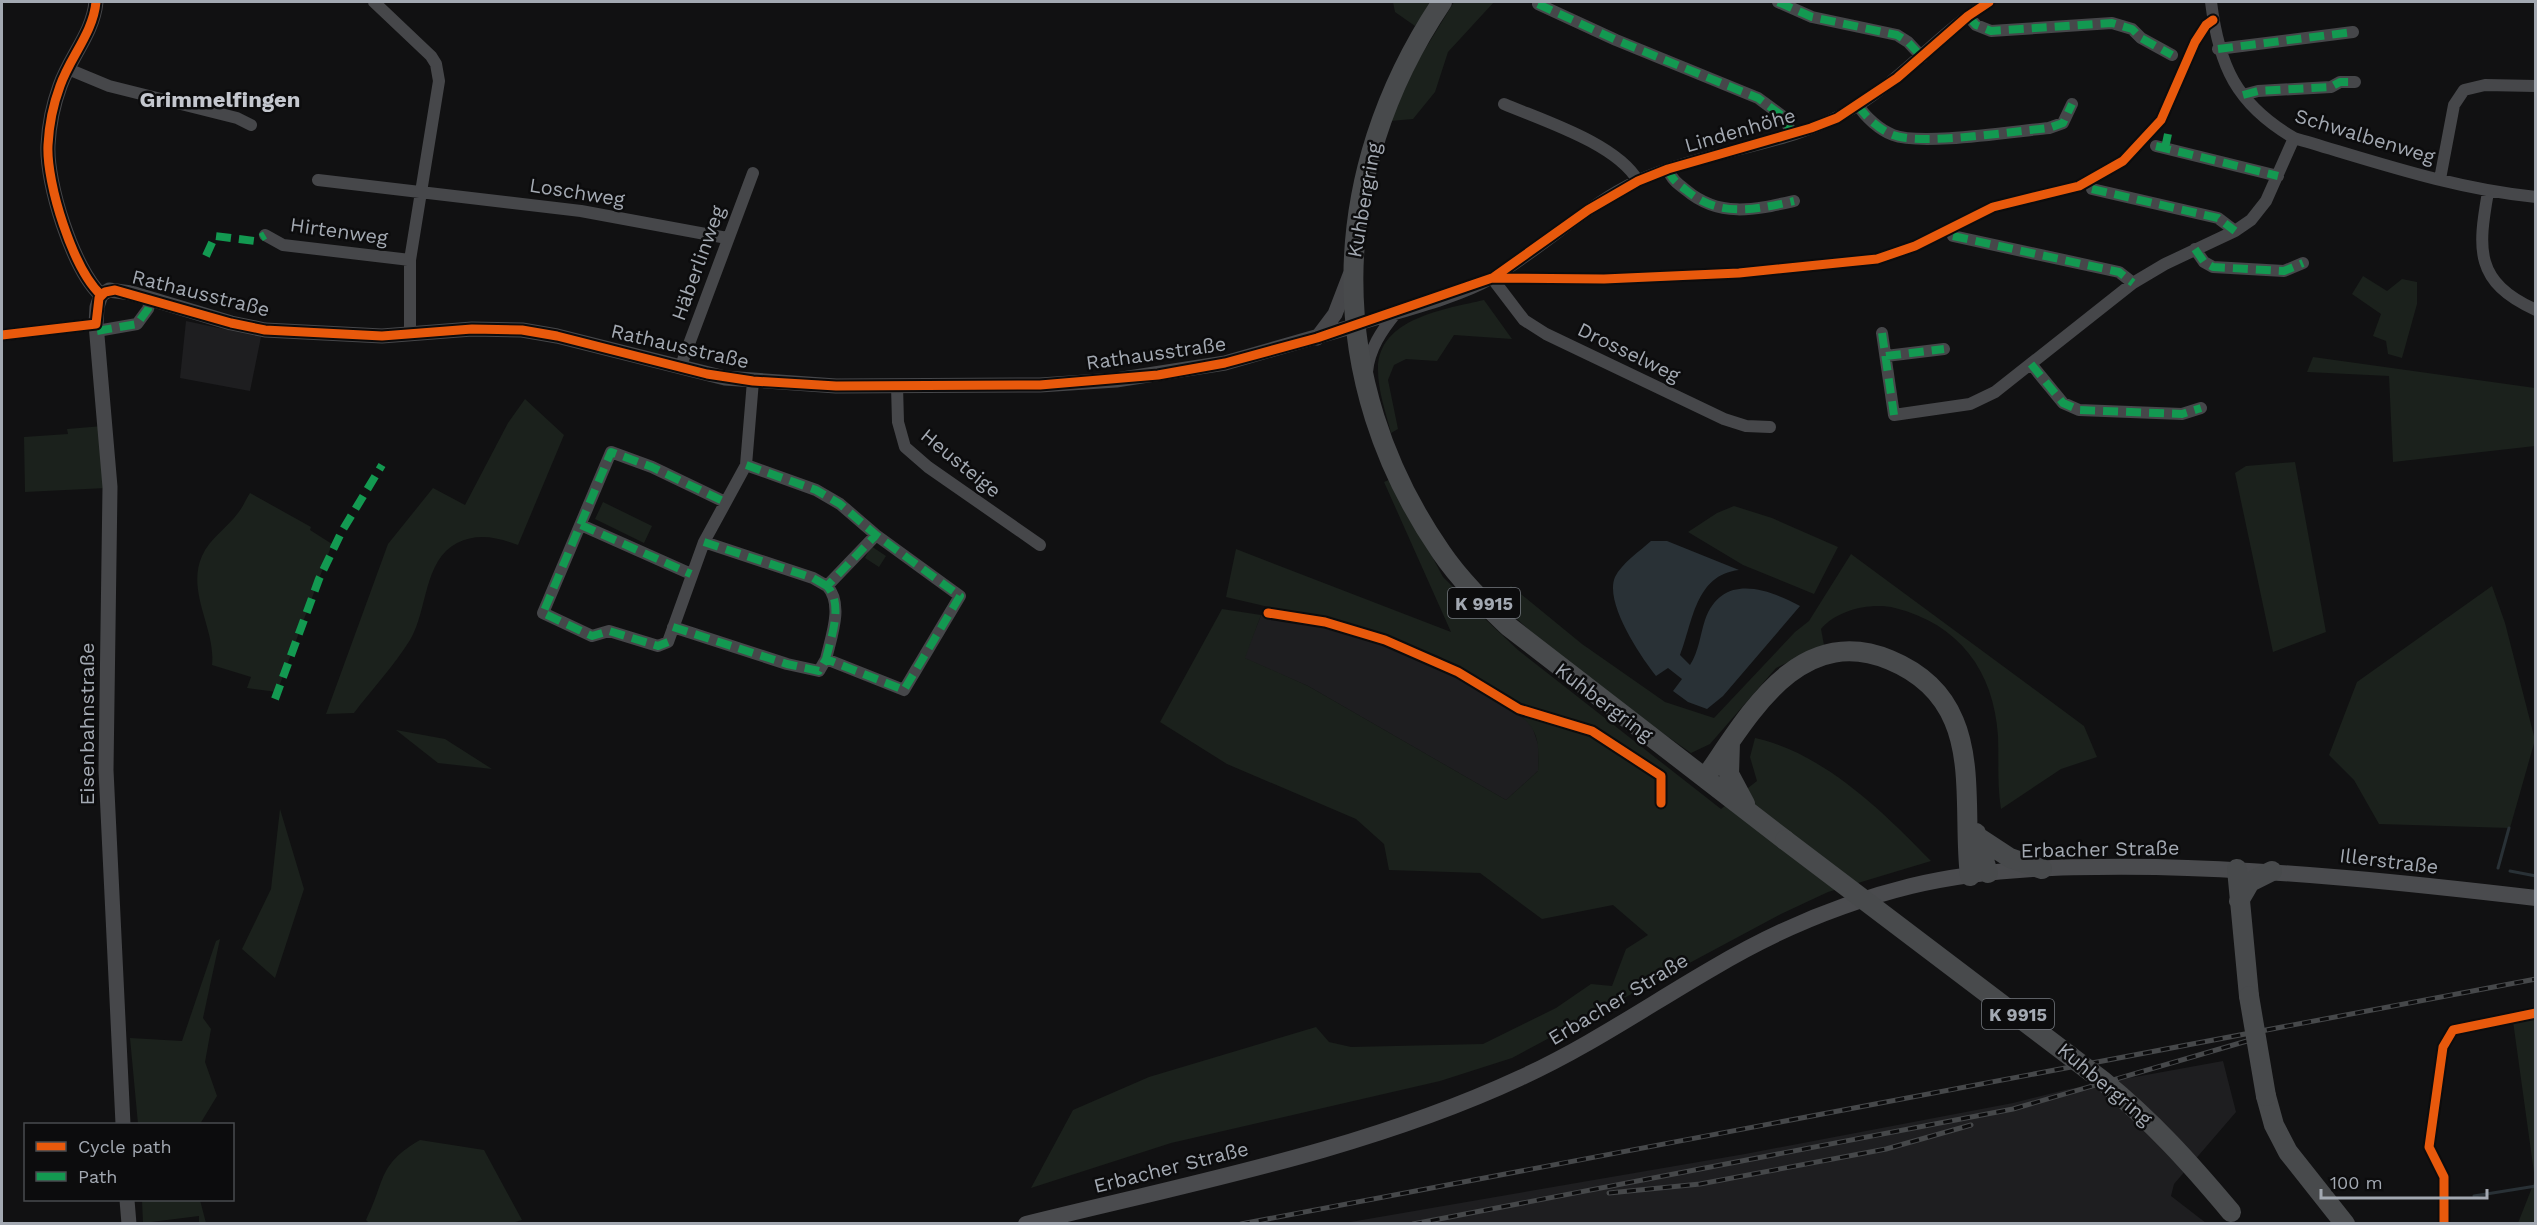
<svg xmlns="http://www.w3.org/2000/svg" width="2537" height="1225" font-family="'Work Sans',sans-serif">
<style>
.built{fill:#1e1e20}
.green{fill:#1b211c}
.water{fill:#293136}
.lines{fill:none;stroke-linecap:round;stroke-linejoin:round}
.stream{stroke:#293136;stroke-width:3}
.minor{stroke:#46474a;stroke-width:12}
.tertiary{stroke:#46474a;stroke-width:15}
.secondary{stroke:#4a4b4e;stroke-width:16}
.primary{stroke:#484a4c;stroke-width:20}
.rail-casing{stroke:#46484a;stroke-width:5}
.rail{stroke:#0c0c0d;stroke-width:3;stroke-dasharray:9;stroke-linecap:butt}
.primary-bridge{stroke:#484a4c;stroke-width:20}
.quiet{stroke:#139951;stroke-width:8;stroke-dasharray:15 8;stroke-linecap:butt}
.cycleway-casing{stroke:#0c0c0d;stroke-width:13}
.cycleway{stroke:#e8590c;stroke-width:9}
.labels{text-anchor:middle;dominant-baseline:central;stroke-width:5;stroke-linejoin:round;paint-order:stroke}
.shield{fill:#0c0c0d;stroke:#767a80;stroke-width:1.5}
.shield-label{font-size:18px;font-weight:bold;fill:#a3a9b2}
.street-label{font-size:20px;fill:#a3a9b2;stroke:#0c0c0d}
.quarter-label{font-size:22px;font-weight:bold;fill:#c4c7ce;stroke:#0c0c0d}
</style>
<rect width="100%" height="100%" fill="#111112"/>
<path class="built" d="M186 321 261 337 250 391 180 378Z
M1261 615 1322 626 1384 642 1451 673 1531 723 1539 747 1538 771 1506 800 1308 686 1244 658Z
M2223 1061 2236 1112 2174 1184 2171 1196 2206 1223 1339 1224 1745 1154 2013 1103 2069 1089Z"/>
<path class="green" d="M1393 2H1432L1415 26 1395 12Z
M1454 2H1494L1448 52 1435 92 1413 119 1390 121 1419 59Z
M2363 276 2387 291 2402 279 2417 282V304L2402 358 2388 354 2386 341 2373 336 2381 314 2352 294Z
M1484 300 1512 339 1454 335 1437 361 1406 359 1394 365 1388 380 1398 429 1391 433C1386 413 1378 391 1378 370 1377 318 1446 309 1484 300Z
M2313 357 2535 388V446L2393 462 2389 376 2307 372Z
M525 399 564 435 518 545C497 537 477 533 457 543 423 561 428 610 410 640 394 666 372 689 354 713L326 714 388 544 433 488 465 505 508 423Z
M103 426 106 488 25 492 24 437 68 434 67 429Z
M2295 462 2326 632 2273 652 2235 473 2246 466Z
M1391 479 1443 577 1482 616 1518 650 1721 809 1757 781 1750 757 1755 738C1825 754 1882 811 1931 861L1828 892 1781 914 1512 1058 1440 1081 1171 1143 1031 1188 1073 1110 1149 1077 1316 1027 1329 1042 1351 1047 1483 1044 1556 1008 1591 984 1612 986 1626 949 1648 935 1613 905 1542 919 1480 873 1389 870 1384 844 1356 819 1227 764 1160 722 1222 609 1261 615 1245 658 1308 686 1506 800 1538 771C1539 746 1540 730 1518 714L1519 704 1440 657 1373 631 1226 597 1236 549 1451 632 1384 482Z
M250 493 311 527 310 530 332 544 277 692 247 688 251 677 212 665C216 629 186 592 202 556 210 538 227 528 238 513 243 507 246 499 250 493Z
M603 502 652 526 644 543 595 519Z
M1734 506 1772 518 1838 547 1814 594 1743 565 1688 532 1717 513Z
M871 546 886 556 879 567 865 558Z
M1851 554 2084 726 2097 757 2061 769 2001 809C1997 785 1999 761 1998 736 1994 671 1959 624 1895 608 1871 602 1837 610 1821 629L1824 645 1776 668 1710 744 1691 753 1566 665 1496 599 1511 586 1582 644 1665 702 1714 718 1795 632 1809 621Z
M2492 586 2505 623 2535 740 2510 828 2379 824 2354 780 2329 755 2357 682Z
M396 730 445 739 492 769 438 763Z
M280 809 304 889 275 978 242 949 271 889Z
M220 939 203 1018 211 1029 205 1062 217 1096 200 1124H138L130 1038 182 1041 216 941Z
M2535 1018V1223H2518L2535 1180 2513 1021Z
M420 1140 484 1150 522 1220 509 1224 369 1223 366 1220C386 1180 377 1165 420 1140Z
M142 1200H200L206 1223H199V1216L143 1223Z"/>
<path class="water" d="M1651 541H1667L1739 570C1695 575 1693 622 1680 655L1690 665C1699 651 1700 635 1705 620 1722 573 1766 588 1800 606L1723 696 1707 709 1688 702 1673 691 1682 679 1668 668 1656 676C1641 657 1604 603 1615 577 1622 563 1640 551 1651 541Z"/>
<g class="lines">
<path class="stream" d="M2498 868 2509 828
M2510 871 2536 876
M2474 1196 2536 1186"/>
<path class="minor" d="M374 2 431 56 436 64 439 81 410 260V335
M1778 2 1812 17 1897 35 1908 42 1922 57
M2211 2C2219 66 2236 104 2294 138 2373 161 2453 189 2536 197
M1538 4 1616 40 1758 98 1785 118 1791 133
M1968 16 1976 25 1991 31 2112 23 2132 29 2141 38 2172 55
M2218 49 2353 32
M68 69 109 86 237 118 251 125
M2243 95 2258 91 2331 87 2340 82H2355
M1504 104C1544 121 1617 144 1638 181
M1858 105C1865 117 1880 130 1893 135 1922 146 2015 131 2049 128L2063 123 2072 104
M2156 146 2278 176
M1668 169C1671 179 1678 184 1686 190 1719 218 1754 210 1794 201
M2440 179 2454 105 2464 90 2485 85 2536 86
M318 180 581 211 727 238
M2092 189 2218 218 2235 231
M2488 192C2478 249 2474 282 2536 310
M265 235 283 245 410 260
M1953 236 2119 272 2133 283
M2195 249 2204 262 2213 267 2284 271 2303 263
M1492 278 1524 320 1546 334 1724 419 1746 426 1770 427
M1354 326C1395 313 1456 299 1492 278 1543 249 1585 205 1639 180 1708 149 1792 147 1857 106 1905 76 1942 30 1989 2
M97 331 137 324 148 309 151 299
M1882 333 1894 415 1970 404 1995 392 2133 283 2165 264 2235 231 2251 220 2266 201 2294 138
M2 335 96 324
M1886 356 1944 349
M2031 364 2063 403 2079 410 2182 414 2201 408
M680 368 753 173
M1367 372C1369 349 1382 330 1396 313
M897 386 898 422 905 447 928 467 1040 545
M725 502 652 467 611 452 543 613 592 636 609 631 658 646 668 642 704 542 746 465 753 381
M581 525 691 574
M704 542 813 578 827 586
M673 627 787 664 819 671 826 659 904 690 960 596 876 535 840 504 816 490 746 465
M826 659C831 637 844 604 827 586L876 535"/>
<path class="tertiary" d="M96 2C93 33 70 57 60 86 53 105 49 125 48 145 46 183 73 269 101 295
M1317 338 1335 314 1350 275
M123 1124 106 770 110 487 96 324 97 307 101 295 109 290 131 293 231 323 265 330 382 336 472 329 522 330 557 336 725 378 836 386 1040 385 1116 380 1225 363 1354 326
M127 1200 129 1224"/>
<path class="secondary" d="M1026 1224C1191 1183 1365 1150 1520 1078 1588 1047 1649 1005 1713 968 1773 932 1842 903 1911 886 1990 867 2074 866 2156 867 2283 870 2409 883 2536 898"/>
<path class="primary" d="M1442 2C1326 175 1322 379 1441 552 1460 580 1484 603 1508 626L1785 840
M1730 742 1729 774 1745 804
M1705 778C1748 717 1798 622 1890 660 1919 672 1942 692 1954 721 1973 765 1964 828 1970 876
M1976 833 1988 873
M1978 837 2010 858 2042 869
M2237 869 2249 996
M2239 901 2250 882 2272 871
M2266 1096 2274 1125 2288 1152 2345 1224"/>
<defs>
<path id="rail" d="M1609 1193 1700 1184 1886 1149 1971 1125
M1241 1224 2536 979
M1413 1224 2013 1109 2247 1041"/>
</defs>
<use href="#rail" class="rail-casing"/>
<use href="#rail" class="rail"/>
<path class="primary-bridge" d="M1785 840 2103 1081C2153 1122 2189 1162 2231 1212
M2249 996 2266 1096"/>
<path class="quiet" d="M1778 2 1812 17 1897 35 1908 42 1922 57
M1538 4 1616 40 1758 98 1785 118 1791 133
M1968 16 1976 25 1991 31 2112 23 2132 29 2141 38 2172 55
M2218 49 2353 32
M2243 95 2258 91 2331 87 2340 82H2355
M1858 105C1865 117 1880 130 1893 135 1922 146 2015 131 2049 128L2063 123 2072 104
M2156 146 2278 176
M2165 148 2168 134
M1668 169C1671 179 1678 184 1686 190 1719 218 1754 210 1794 201
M2092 189 2218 218 2235 231
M1953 236 2119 272 2133 283
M2195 249 2204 262 2213 267 2284 271 2303 263
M206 256 215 236 255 241 265 235
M97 331 137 324 148 309 151 299
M1882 333 1894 415
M1886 356 1944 349
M2031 364 2063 403 2079 410 2182 414 2201 408
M581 525 691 574
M704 542 813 578 827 586
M673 627 787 664 819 671 826 659 904 690 960 596 876 535 840 504 816 490 746 465
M668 642 658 646 609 631 592 636 543 613 611 452 652 467 725 502
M826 659C831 637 844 604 827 586L876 535
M275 699 319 579 342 531 382 465"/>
<defs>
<path id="cycleway" d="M96 2C93 33 70 57 60 86 53 105 49 125 48 145 46 183 73 269 101 295
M1494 277 1588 210 1638 181 1668 169 1811 128 1837 118 1897 78 1968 16 1989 2
M2 335 96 324 99 298 105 292 115 290 231 323 265 330 382 336 472 329 522 330 557 336 707 374 753 381 836 386 1040 385 1158 375 1225 363 1317 338 1492 278 1604 279 1739 273 1877 259 1915 246 1993 207 2079 186 2123 161 2161 120 2195 42 2206 25 2213 20
M1268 613 1325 622 1385 640 1458 672 1519 709 1592 731 1661 776V803
M2444 1224V1177L2429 1147 2443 1047 2453 1030 2536 1013"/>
</defs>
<use href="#cycleway" class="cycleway-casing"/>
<use href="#cycleway" class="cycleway"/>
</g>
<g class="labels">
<g class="shield">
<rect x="1448" y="588" width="72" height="30" rx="4.5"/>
<rect x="1982" y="999" width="72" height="30" rx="4.5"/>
</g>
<g class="shield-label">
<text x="1484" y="603">K 9915</text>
<text x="2018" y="1014">K 9915</text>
</g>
<g class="street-label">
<text transform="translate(1740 130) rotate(-16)">Lindenhöhe</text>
<text transform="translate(2365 136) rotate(17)">Schwalbenweg</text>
<text transform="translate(577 192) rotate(9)">Loschweg</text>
<text transform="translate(1364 200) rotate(-80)">Kuhbergring</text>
<text transform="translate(339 231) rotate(8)">Hirtenweg</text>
<text transform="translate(698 263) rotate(-70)">Häberlinweg</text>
<text transform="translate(201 293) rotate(14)">Rathausstraße</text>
<text transform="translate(680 346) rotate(13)">Rathausstraße</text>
<text transform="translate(1629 352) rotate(26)">Drosselweg</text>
<text transform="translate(1156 353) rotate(-8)">Rathausstraße</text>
<text transform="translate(961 463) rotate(39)">Heusteige</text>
<text transform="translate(1604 702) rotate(37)">Kuhbergring</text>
<text transform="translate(87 724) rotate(-90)">Eisenbahnstraße</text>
<text transform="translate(2100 849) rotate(-1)">Erbacher Straße</text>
<text transform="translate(2389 861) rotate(7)">Illerstraße</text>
<text transform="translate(1618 999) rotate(-31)">Erbacher Straße</text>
<text transform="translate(2105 1084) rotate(40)">Kuhbergring</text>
<text transform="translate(1171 1167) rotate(-14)">Erbacher Straße</text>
</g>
<g class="quarter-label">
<text x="220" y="99">Grimmelfingen</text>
</g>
</g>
<rect width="2537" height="1225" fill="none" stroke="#a3a9b2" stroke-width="6"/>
<rect x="24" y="1123" width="210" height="78" fill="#0c0c0d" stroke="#484b4f" stroke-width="1.5"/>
<rect x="36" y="1142" width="30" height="9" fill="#e8590c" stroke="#484b4f" stroke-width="1.5"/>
<text x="78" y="1153" font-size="18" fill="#a3a9b2">Cycle path</text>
<rect x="36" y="1172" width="30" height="9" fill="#139951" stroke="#484b4f" stroke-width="1.5"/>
<text x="78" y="1183" font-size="18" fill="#a3a9b2">Path</text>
<path d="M2321 1189v9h166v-9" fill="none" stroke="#a3a9b2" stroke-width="3"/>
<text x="2330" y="1189" font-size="18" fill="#a3a9b2" stroke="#0c0c0d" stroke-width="4.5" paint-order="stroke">100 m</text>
</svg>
